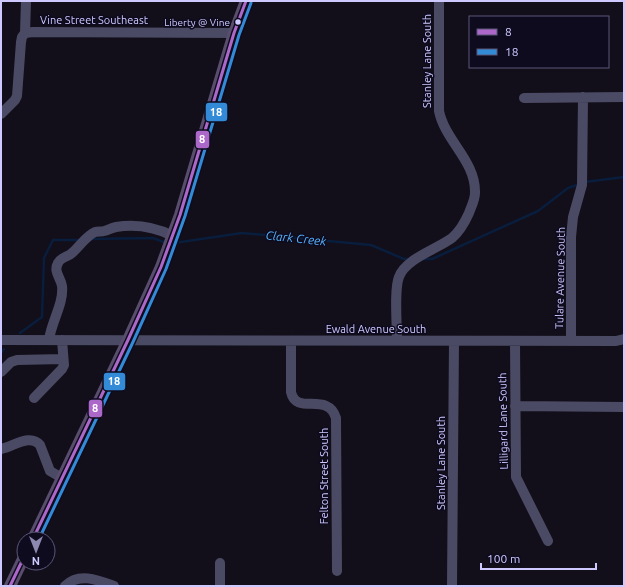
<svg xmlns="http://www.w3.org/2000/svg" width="625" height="587" font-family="Ubuntu,sans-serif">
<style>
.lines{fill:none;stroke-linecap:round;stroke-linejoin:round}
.stream{stroke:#091d3d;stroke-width:2.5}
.minor{stroke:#4b4a64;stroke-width:10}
.major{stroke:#594d6d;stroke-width:12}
.bus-1-casing{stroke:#0e0b1f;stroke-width:6}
.bus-2-casing{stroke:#0e0b1f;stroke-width:6}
.bus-1{stroke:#ac68c9;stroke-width:3}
.bus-2{stroke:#338bd7;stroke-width:3}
.bus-dot{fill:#cec9ff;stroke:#0e0b1f;stroke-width:1.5}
.labels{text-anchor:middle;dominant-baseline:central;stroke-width:3;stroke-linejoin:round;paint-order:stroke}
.bus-label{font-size:10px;fill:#cec9ff;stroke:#0e0b1f;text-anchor:end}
.street-label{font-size:11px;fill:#cec9ff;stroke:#0e0b1f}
.water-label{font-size:12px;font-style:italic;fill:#57b5ff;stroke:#0e0b1f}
.line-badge{stroke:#0e0b1f;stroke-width:1.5}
.badge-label{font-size:11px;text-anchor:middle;font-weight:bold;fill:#fff}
</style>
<rect width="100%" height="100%" fill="#120f1a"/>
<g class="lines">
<path class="stream" d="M585 182 624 177
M90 239 153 238 166 243
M174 243 242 233 371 245 404 259H409
M422 259H432L538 211 568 188 580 184
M20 333 42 317 44 258 53 240H81
M1 353 4 349"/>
<path class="minor" d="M25 33 33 32 234 33
M524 98 624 97
M1 114 15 100 17 96 21 42 22 37 25 33 26 1
M1 340 616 341 624 339
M49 340C51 322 64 304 62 286 61 278 53 272 58 263 61 257 68 257 72 253 80 246 86 236 95 232 98 231 102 232 104 231 108 230 111 228 116 227 135 224 155 227 173 236
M397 340C397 325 394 289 399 277 405 259 437 249 452 238 459 232 465 222 469 213 471 207 475 200 475 193 476 161 445 141 439 111V1
M291 341V392C296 416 328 391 336 418L337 571
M515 341 516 477 548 541
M571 341V237L573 217 582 185 583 97
M1 372 11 362 17 360 63 359
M34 398 62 369 64 365 62 340
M515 406 624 407
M1 449C13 447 30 433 40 445L50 471 62 478
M220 563V586
M65 586C79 572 98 580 114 586
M452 586 454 341"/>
<path class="major" d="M33 539 128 340 161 267 180 215 234 33 246 1
M10 586 24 557"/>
<defs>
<path id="bus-1" d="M33 539 128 340 161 267 180 215 234 33 246 1
M10 586 24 557"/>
<path id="bus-2" d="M39 539 133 342 166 269 185 216 239 35 251 3"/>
</defs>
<use href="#bus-1" class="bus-1-casing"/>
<use href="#bus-2" class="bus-2-casing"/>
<use href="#bus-1" class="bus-1"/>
<use href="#bus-2" class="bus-2"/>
</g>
<circle class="bus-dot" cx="238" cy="22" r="3.5"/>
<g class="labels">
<g class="bus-label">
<text x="230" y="22">Liberty @ Vine</text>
</g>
<g class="street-label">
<text x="94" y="20">Vine Street Southeast</text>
<text transform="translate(427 61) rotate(-90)">Stanley Lane South</text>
<text transform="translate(560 278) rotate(-89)">Tulare Avenue South</text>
<text x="376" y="329">Ewald Avenue South</text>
<text transform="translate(503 421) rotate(-91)">Lilligard Lane South</text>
<text transform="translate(441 463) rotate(-90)">Stanley Lane South</text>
<text transform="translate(324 476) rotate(-90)">Felton Street South</text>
</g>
<g class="water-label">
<text transform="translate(296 238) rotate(6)">Clark Creek</text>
</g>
</g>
<g class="line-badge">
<rect x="205" y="102" width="23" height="20" rx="4" fill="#338bd7"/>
<rect x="195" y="130" width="15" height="19" rx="4" fill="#ac68c9"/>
<rect x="103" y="372" width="23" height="19" rx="4" fill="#338bd7"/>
<rect x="88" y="399" width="15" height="19" rx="4" fill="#ac68c9"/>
</g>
<g class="badge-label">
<text x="216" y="116">18</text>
<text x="202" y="143">8</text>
<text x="114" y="385">18</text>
<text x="95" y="412">8</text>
</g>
<rect width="625" height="587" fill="none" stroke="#cec9ff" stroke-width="4"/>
<rect x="469" y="16" width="140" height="52" fill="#0e0b1f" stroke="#5b5779"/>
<rect x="477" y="29" width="20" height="6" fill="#ac68c9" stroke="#5b5779"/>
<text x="505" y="36" font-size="12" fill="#cec9ff">8</text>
<rect x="477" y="49" width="20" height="6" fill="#338bd7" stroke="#5b5779"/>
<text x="505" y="56" font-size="12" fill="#cec9ff">18</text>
<g transform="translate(36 551) rotate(180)"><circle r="19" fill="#0e0b1f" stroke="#5b5779"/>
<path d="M0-3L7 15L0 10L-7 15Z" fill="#8c88af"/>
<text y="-6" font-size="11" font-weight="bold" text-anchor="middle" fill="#cec9ff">N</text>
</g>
<path d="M481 563v6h115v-6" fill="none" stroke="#cec9ff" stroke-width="2"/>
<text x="487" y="563" font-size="12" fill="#cec9ff" stroke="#0e0b1f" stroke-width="3" paint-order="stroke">100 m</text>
</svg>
